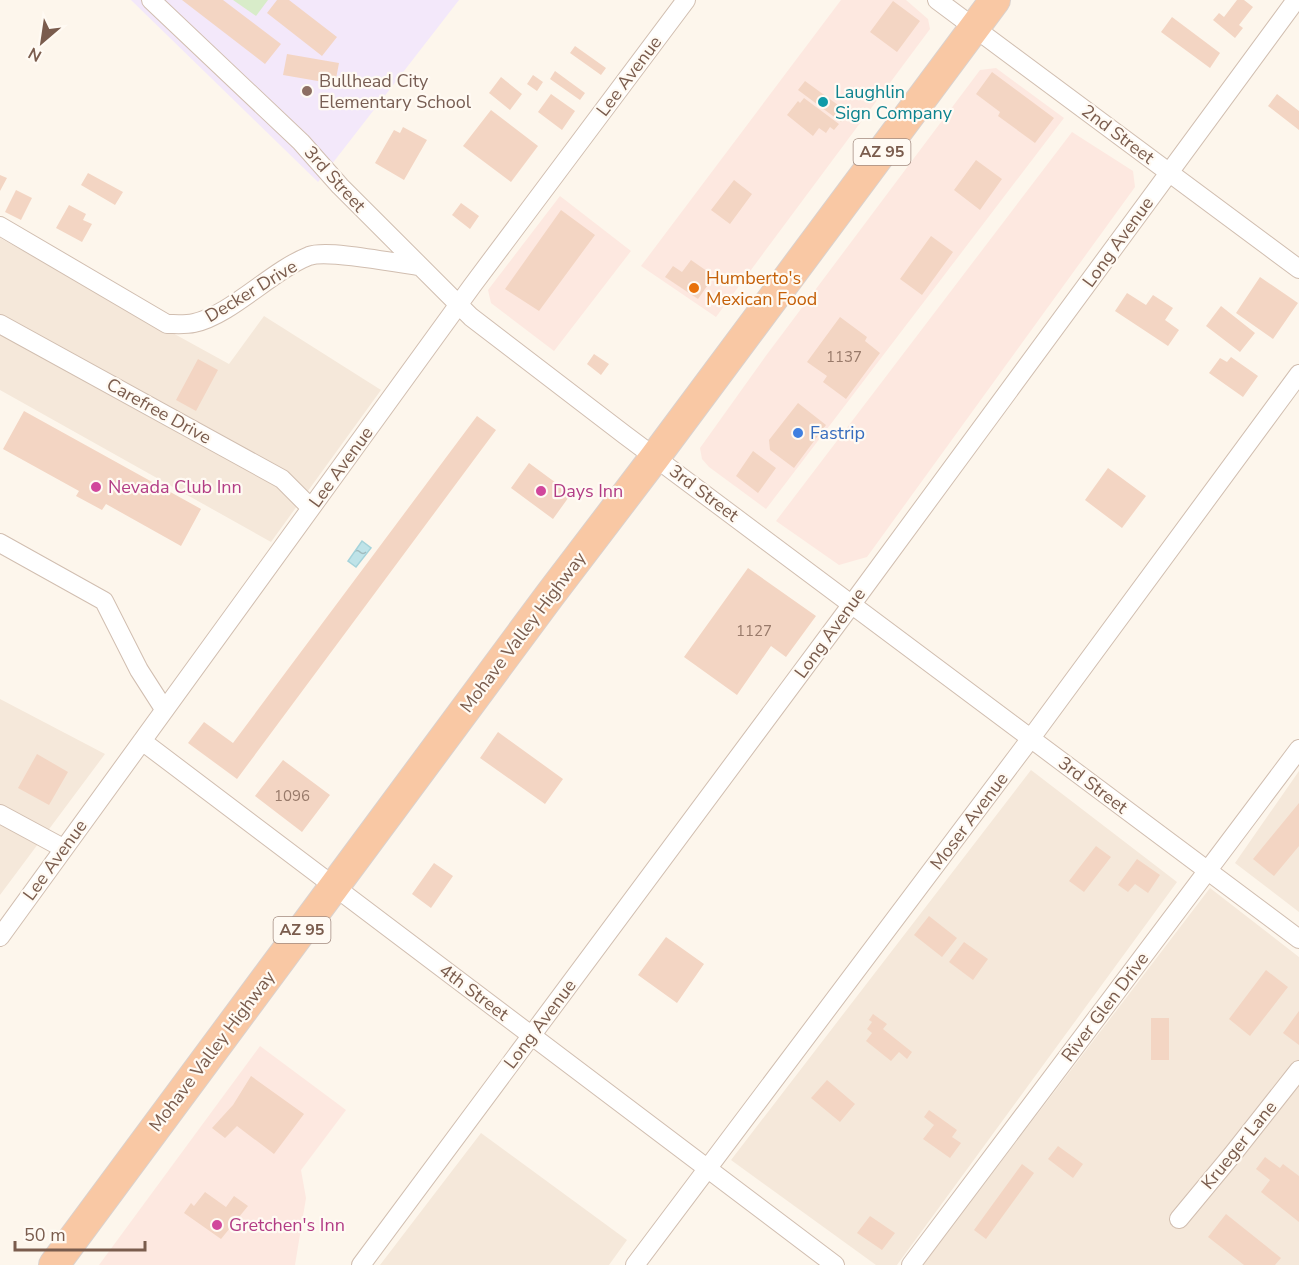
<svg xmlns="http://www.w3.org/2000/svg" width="1299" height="1265" font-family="'Nunito Sans',sans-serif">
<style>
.residential{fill:#f5e8da}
.commercial{fill:#fde8e0}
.education{fill:#f3e8fa}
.green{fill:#d8ecc9}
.water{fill:url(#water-ripples);stroke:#a5d3da;stroke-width:1.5}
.building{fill:#f3d5c3}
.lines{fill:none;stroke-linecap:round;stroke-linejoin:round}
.minor-casing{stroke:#d1beb0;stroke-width:20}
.trunk-casing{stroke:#dad1cd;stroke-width:32}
.minor{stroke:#fff;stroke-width:18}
.trunk{stroke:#f9c8a4;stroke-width:30}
.education-dot{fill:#8d6e63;stroke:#fffaf3;stroke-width:2}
.culture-dot{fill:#0f9aa8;stroke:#fffaf3;stroke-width:2}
.food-dot{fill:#e8710a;stroke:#fffaf3;stroke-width:2}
.shop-dot{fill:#3f7fe0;stroke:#fffaf3;stroke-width:2}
.hotel-dot{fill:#d1479c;stroke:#fffaf3;stroke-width:2}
.labels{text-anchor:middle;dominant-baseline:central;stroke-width:4.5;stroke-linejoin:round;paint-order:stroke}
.number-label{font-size:15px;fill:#987a6a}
.shield{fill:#fffaf3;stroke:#a28b7f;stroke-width:1.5}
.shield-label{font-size:16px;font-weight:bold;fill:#7a5c4d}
.street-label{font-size:18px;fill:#7a5c4d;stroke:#fffaf3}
.education-label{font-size:18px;fill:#785e54;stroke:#fffaf3;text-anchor:start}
.culture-label{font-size:18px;fill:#0d838f;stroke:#fffaf3;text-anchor:start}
.food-label{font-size:18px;fill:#c56008;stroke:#fffaf3;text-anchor:start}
.shop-label{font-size:18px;fill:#366cbe;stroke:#fffaf3;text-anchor:start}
.hotel-label{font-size:18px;fill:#b23c85;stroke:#fffaf3;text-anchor:start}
</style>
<defs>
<pattern id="water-ripples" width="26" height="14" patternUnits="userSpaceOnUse" patternTransform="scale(1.5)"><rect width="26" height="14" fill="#bfe3e8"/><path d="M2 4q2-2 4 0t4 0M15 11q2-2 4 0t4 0" fill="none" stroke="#a0bbbe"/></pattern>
</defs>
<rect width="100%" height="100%" fill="#fdf6ec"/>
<path class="residential" d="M0 238 229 364 264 316 381 390 271 542 0 390Z
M0 699 105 754 0 895Z
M1031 770 1177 882 897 1265H876L731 1160Z
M1299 771V912L1235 863Z
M1210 888 1299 957V1265H922Z
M481 1133 627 1240 609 1265H380Z"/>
<path class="commercial" d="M841 0H906L928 19 930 29 716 317 641 266Z
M996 68 1064 118 766 509 709 467 702 459 700 448 765 357 980 70Z
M1072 132 1133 171 1135 187 867 557 839 565 776 521Z
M560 196 631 251 554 351 491 303 488 290Z
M260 1046 346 1110 301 1170 306 1198 295 1265H99Z"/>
<path class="education" d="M131 0H459L318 182Z"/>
<path class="green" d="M233 0H268L256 16Z"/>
<path class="water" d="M362 541 371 548 356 567 348 561Z"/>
<path class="building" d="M182 0H223L281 44 265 64Z
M277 0H289L337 37 322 56 267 13Z
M1237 0H1244L1253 7 1239 25 1243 28 1235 38 1213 20 1219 13 1224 17Z
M893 1 920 21 897 52 870 32Z
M1172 17 1220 53 1210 68 1161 32Z
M575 46 606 68 601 75 570 53Z
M287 54 339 63 335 84 283 75Z
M555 71 585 93 580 100 550 79Z
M992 72 1054 118 1035 143 998 116 1000 112 976 94Z
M533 75 543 82 537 91 527 84Z
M501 77 522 94 510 110 489 93Z
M805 81 849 113 841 122 798 90Z
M551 94 575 111 562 130 538 112Z
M1277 94 1299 111V130L1268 106Z
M804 98 839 124 834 130 830 127 826 133 819 128 813 136 787 115 798 101 800 103Z
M491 110 538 146 511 182 463 146Z
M403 127 427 140 404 180 375 163 394 130 400 133Z
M976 160 1002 179 980 210 954 190Z
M88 173 123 192 115 205 81 185Z
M0 175 7 178 0 191Z
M734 180 752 194 730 224 711 210Z
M16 190 32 198 21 220 5 212Z
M461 203 479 216 470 229 452 215Z
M69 205 86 214 83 220 92 224 82 242 56 228Z
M561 210 595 235 539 311 505 289Z
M931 236 953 252 922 295 900 279Z
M691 260 714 276 698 299 665 277 673 266 682 272Z
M1260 277 1298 303 1273 339 1236 313Z
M1127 293 1146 305 1153 295 1173 308 1165 320 1179 330 1168 346 1115 311Z
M1221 306 1255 333 1240 352 1206 326Z
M840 317 867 337 865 341 880 353 846 399 823 382 827 376 807 362Z
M594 354 609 364 601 375 587 364Z
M1231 357 1258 376 1243 397 1209 373 1220 358 1227 362Z
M198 359 218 370 196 411 176 400Z
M798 403 826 425 794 468 770 450 769 440Z
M24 411 201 509 181 546 106 504 102 510 76 496 79 491 3 449Z
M477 416 496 430 237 779 188 743 204 722 233 743Z
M753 451 776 468 758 493 736 476Z
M529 463 571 494 553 519 511 488Z
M1108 468 1146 496 1122 528 1085 500Z
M748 568 816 616 786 657 771 646 737 695 684 657Z
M498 732 563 779 545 804 480 758Z
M37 754 68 772 49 805 18 788Z
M283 760 330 795 302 832 255 796Z
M1299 803V846L1274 876 1253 859Z
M1096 846 1111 857 1084 892 1069 881Z
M1137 859 1160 875 1148 893 1135 884 1128 892 1118 885Z
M434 863 453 876 431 908 412 894Z
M929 916 957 938 942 957 914 935Z
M666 937 704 964 677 1003 638 975Z
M964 942 988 959 973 980 949 962Z
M1266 970 1288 987 1250 1036 1229 1019Z
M1299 1011V1045L1283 1033Z
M873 1014 887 1024 883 1029 912 1052 907 1059 899 1052 891 1061 866 1041 872 1033 867 1029 872 1022 869 1020Z
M1151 1018H1169V1060H1151Z
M251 1076 304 1114 274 1154 237 1126 225 1138 212 1128 233 1105Z
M827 1080 855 1104 840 1122 811 1098Z
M929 1110 957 1130 952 1137 961 1143 950 1158 923 1139 934 1125 924 1117Z
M1058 1146 1083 1164 1073 1178 1048 1159Z
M1265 1157 1280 1168 1283 1164 1299 1176V1222L1261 1192 1270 1180 1256 1169Z
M1022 1164 1034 1173 986 1239 974 1230Z
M205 1192 226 1207 234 1196 248 1206 221 1239 184 1213 191 1203 194 1206Z
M1226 1214 1281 1258 1275 1265H1244L1208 1237Z
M870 1216 895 1233 882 1250 857 1233Z"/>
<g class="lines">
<defs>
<path id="minor" d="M151 0 301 142 340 186 471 317 625 435 1299 939
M937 0 1299 269
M0 226 167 324C175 324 185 325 194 323 231 315 271 271 309 256 328 249 394 263 418 266
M0 324 282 479 311 508
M0 543 104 601 139 670 164 709
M142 741 835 1265
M0 814 63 848
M0 937 472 286 686 0
M1179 1219 1232 1155 1299 1070
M361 1265 852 604 1296 0
M635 1265 1031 738 1299 374
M911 1265 1299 749"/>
<path id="trunk" d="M54 1265 550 595 655 457 995 0"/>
</defs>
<use href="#minor" class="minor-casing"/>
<use href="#trunk" class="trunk-casing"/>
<use href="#minor" class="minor"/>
<use href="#trunk" class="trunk"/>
</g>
<circle class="education-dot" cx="307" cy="91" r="6"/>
<circle class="culture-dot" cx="823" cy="102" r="6"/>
<circle class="food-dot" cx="694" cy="288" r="6"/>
<circle class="shop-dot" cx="798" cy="433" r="6"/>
<g class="hotel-dot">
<circle cx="96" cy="487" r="6"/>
<circle cx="541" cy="491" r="6"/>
<circle cx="217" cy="1225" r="6"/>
</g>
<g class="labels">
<g class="number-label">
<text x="844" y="357">1137</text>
<text x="754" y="631">1127</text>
<text x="292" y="796">1096</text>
</g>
<g class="shield">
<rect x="853.5" y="139" width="57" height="26" rx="4.5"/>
<rect x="273.5" y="917" width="57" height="26" rx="4.5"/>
</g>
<g class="shield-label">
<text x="882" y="152">AZ 95</text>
<text x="302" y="930">AZ 95</text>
</g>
<g class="street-label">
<text transform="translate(629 76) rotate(-53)">Lee Avenue</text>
<text transform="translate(1118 134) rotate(37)">2nd Street</text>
<text transform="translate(335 179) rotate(48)">3rd Street</text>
<text transform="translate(1118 242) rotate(-54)">Long Avenue</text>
<text transform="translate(251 291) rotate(-31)">Decker Drive</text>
<text transform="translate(159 411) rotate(29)">Carefree Drive</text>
<text transform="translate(341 467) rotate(-54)">Lee Avenue</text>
<text transform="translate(704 493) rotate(37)">3rd Street</text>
<text transform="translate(523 632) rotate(-53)">Mohave Valley Highway</text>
<text transform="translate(830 633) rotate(-54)">Long Avenue</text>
<text transform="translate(1093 785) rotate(37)">3rd Street</text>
<text transform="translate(969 821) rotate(-53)">Moser Avenue</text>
<text transform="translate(55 860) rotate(-54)">Lee Avenue</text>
<text transform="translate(474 992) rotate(37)">4th Street</text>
<text transform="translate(1105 1007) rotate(-53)">River Glen Drive</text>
<text transform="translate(540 1024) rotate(-53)">Long Avenue</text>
<text transform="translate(212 1051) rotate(-53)">Mohave Valley Highway</text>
<text transform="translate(1239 1145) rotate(-51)">Krueger Lane</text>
</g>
<g class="education-label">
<text x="319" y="81">Bullhead City<tspan x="319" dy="21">Elementary School</tspan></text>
</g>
<g class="culture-label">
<text x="835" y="92">Laughlin<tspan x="835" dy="21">Sign Company</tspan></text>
</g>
<g class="food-label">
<text x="706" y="278">Humberto's<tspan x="706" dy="21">Mexican Food</tspan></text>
</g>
<g class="shop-label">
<text x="810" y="433">Fastrip</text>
</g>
<g class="hotel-label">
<text x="108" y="487">Nevada Club Inn</text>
<text x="553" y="491">Days Inn</text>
<text x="229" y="1225">Gretchen's Inn</text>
</g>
</g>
<g transform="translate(42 42) rotate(209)" stroke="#fffaf3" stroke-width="4.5" paint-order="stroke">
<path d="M0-4.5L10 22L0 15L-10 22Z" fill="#7a5c4d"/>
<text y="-9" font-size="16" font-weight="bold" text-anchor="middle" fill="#7a5c4d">N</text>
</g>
<path d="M15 1241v9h130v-9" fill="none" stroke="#7a5c4d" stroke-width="3"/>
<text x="24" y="1241" font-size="18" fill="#7a5c4d" stroke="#fffaf3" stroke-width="4.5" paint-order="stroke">50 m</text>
</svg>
